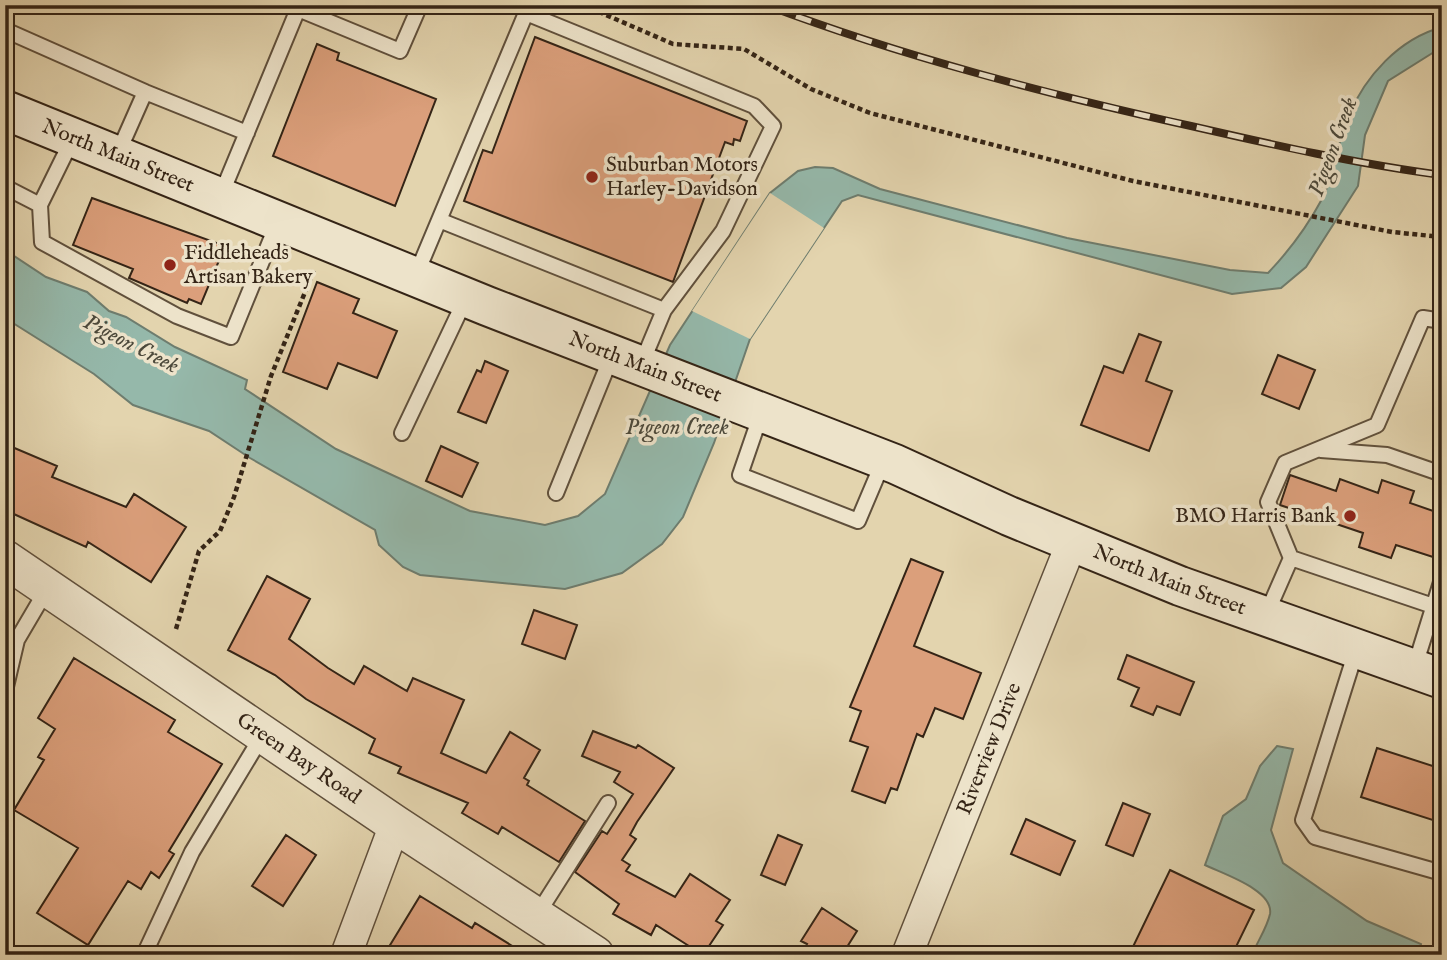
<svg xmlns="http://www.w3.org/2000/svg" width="1447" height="960" font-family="'IM FELL English',serif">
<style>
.water{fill:#95b8aa;stroke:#6e7d6f;stroke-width:2}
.pier{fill:#e3d4ae}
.building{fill:#db9f7b;stroke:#342416;stroke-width:2}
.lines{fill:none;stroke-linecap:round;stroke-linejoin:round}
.service-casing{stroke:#60503c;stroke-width:18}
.minor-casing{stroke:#60503c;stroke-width:33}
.tertiary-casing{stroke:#60503c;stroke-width:40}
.secondary-casing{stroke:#342416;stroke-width:42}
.path{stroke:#342416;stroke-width:4.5;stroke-dasharray:5 3.5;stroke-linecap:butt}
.service{stroke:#ede3ca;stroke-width:14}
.minor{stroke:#ede3ca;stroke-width:30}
.tertiary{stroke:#ede3ca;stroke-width:37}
.secondary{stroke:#ede3ca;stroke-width:38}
.rail-casing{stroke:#342416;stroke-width:8}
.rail{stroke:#ede3ca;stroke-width:5;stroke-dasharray:16;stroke-linecap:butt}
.poi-dot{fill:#8f2418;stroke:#ede3ca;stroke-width:2.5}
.labels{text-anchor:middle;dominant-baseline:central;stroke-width:7;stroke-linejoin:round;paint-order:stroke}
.street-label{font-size:21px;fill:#342416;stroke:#ede3ca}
.poi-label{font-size:21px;fill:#342416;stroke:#ede3ca;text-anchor:start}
.water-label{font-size:23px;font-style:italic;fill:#4c493b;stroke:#ede3ca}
</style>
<rect width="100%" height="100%" fill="#e3d4ae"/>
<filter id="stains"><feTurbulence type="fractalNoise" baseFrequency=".00286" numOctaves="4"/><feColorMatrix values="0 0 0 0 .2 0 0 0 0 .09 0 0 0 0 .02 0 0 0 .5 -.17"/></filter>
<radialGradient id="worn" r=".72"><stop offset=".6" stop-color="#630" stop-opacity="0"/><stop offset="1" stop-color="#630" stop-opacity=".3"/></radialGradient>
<path class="water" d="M1442 27V47L1388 81 1365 135 1358 186 1306 267 1281 288 1232 294 858 195 842 201 750 339 714 443 683 517 662 544 622 573 565 589 420 575 403 567 379 545 375 530 250 458 209 431 133 405 94 374 5 318V250L46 277 87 292 109 311 126 317 175 347 247 380 245 389 336 449 470 511 545 525 578 516 605 494 670 345 770 193 798 171 815 167 833 168 880 189 1067 238 1230 270 1268 273C1289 251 1307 227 1322 199 1335 174 1337 143 1348 117 1365 76 1399 39 1442 27Z
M1277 746 1293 749 1271 830 1283 863 1367 921 1421 944 1419 955H1252C1257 942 1267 928 1270 914 1274 890 1223 874 1205 865L1223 816 1246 799 1260 766Z"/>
<path class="pier" d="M770 193 824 228 750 339 692 311Z"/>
<path class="building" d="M535 37 747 121 740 141 734 139 733 145 725 142 673 282 464 201 483 150 492 153Z
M317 44 339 53 337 60 436 99 395 206 273 156Z
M92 198 225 246 201 304 189 299 187 303 129 278 133 269 73 245Z
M317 282 359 299 353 313 397 331 377 378 338 363 327 389 283 372Z
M1139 334 1161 342 1146 381 1172 391 1149 451 1081 425 1104 366 1123 373Z
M1278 355 1315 370 1299 409 1262 394Z
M485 361 508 371 486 423 458 412 477 370 481 372Z
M5 444 57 466 52 477 126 507 134 494 186 527 151 582 88 542 86 547 5 510Z
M441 446 478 463 462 497 426 481Z
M1290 475 1336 491 1340 479 1378 493 1382 480 1414 491 1410 503 1442 514V532L1433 557 1396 545 1391 558 1359 547 1363 533 1280 505Z
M911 559 943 572 914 646 981 673 963 719 935 708 923 737 917 734 897 790 891 788 885 803 852 791 868 747 850 741 861 711 850 707Z
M267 576 310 599 289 639 328 668 354 684 364 666 407 691 413 678 464 700 441 753 486 773 510 732 540 750 524 778 529 781 527 785 585 821 559 862 502 827 498 834 462 813 468 803 398 773 401 767 369 753 375 739 306 699 275 675 228 650Z
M534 610 577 625 565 659 522 644Z
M1127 655 1194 682 1180 715 1157 706 1153 715 1131 706 1139 688 1118 679Z
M74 658 175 720 168 732 222 764 169 851 174 854 159 878 151 872 141 889 128 881 88 945 37 913 78 848 14 810 44 760 38 757 55 729 38 718Z
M593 731 636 748 638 745 674 768 637 822 630 835 636 839 622 860 630 865 626 871 675 897 690 874 730 900 716 921 723 925 703 955 656 925 651 935 613 914 619 904 575 872 602 831 607 834 633 794 614 782 620 772 582 756Z
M1377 748 1442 769V823L1361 797Z
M1123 803 1150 814 1133 856 1106 845Z
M1026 819 1075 841 1060 875 1011 854Z
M286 835 316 855 283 906 252 886Z
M778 835 802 845 785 885 761 875Z
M1170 870 1254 910 1232 955H1129Z
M420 896 472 928 475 923 527 955H384Z
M822 908 857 931 842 955H800L807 944 801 941Z"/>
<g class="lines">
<defs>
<path id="service" d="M5 9 7 5
M5 30 145 92
M72 140 40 205 42 242 177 316 231 337 278 222
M118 153 145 92 247 133
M5 187 40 205
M221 195 298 9 400 51 420 5
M439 220 664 310
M416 275 526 13 754 106 773 126 723 231 664 310 641 365
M761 414 740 475 858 521 883 462
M402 433 466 298
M1321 450 1387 455 1442 474
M556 493 612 355
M1291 558 1442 609
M1266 615 1291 558 1268 502 1285 463 1377 425 1423 318 1442 321
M1356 651 1303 820 1315 837 1442 873
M1414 669 1442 579
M5 691 17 640 47 589
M537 915 608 803
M144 955 192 852 262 736"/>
<g id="minor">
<path d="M346 955 395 824"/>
<path id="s1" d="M907 955 1072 542"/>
</g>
<g id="tertiary">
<path id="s2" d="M5 559 395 824 595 955"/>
</g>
<g id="secondary">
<path id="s3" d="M5 110 487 306 895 464 1009 516 1180 586 1442 679"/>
</g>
</defs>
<use href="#service" class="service-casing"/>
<use href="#minor" class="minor-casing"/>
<use href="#tertiary" class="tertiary-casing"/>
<use href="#secondary" class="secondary-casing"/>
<path class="path" d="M583 5 673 44 744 49 811 89 870 113 1133 181 1392 232 1442 237
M176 629 199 551 220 531 234 497 271 376 314 270"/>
<use href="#service" class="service"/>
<use href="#minor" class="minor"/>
<use href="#tertiary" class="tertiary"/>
<use href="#secondary" class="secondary"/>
<defs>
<path id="rail" d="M766 5C904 57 1047 94 1191 126 1274 145 1357 164 1442 175"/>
</defs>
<use href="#rail" class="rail-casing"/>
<use href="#rail" class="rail"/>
</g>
<g class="poi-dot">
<circle cx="592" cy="177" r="7"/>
<circle cx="170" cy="265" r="7"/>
<circle cx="1350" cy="516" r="7"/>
</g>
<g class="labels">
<g class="street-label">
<text stroke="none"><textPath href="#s3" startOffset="122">North Main Street</textPath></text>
<text stroke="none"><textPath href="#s3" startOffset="690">North Main Street</textPath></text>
<text stroke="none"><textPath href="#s3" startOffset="1256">North Main Street</textPath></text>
<text stroke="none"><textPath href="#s1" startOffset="222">Riverview Drive</textPath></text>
<text stroke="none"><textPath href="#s2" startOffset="355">Green Bay Road</textPath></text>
</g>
<g class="poi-label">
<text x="606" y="165">Suburban Motors<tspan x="606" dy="24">Harley-Davidson</tspan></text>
<text x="184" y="253">Fiddleheads<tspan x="184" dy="24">Artisan Bakery</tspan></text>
<text x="1336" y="516" text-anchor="end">BMO Harris Bank</text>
</g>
<g class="water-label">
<text transform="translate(1333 147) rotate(-70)">Pigeon Creek</text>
<text transform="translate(131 344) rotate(27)">Pigeon Creek</text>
<text x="677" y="427">Pigeon Creek</text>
</g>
</g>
<rect width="1447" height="960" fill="none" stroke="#e3d4ae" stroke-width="28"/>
<rect x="7" y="7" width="1433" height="946" fill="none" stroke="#342416" stroke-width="3.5"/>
<rect x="14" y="14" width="1419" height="932" fill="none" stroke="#342416" stroke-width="2"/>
<rect width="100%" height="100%" filter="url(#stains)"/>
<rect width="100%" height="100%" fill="url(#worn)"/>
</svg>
